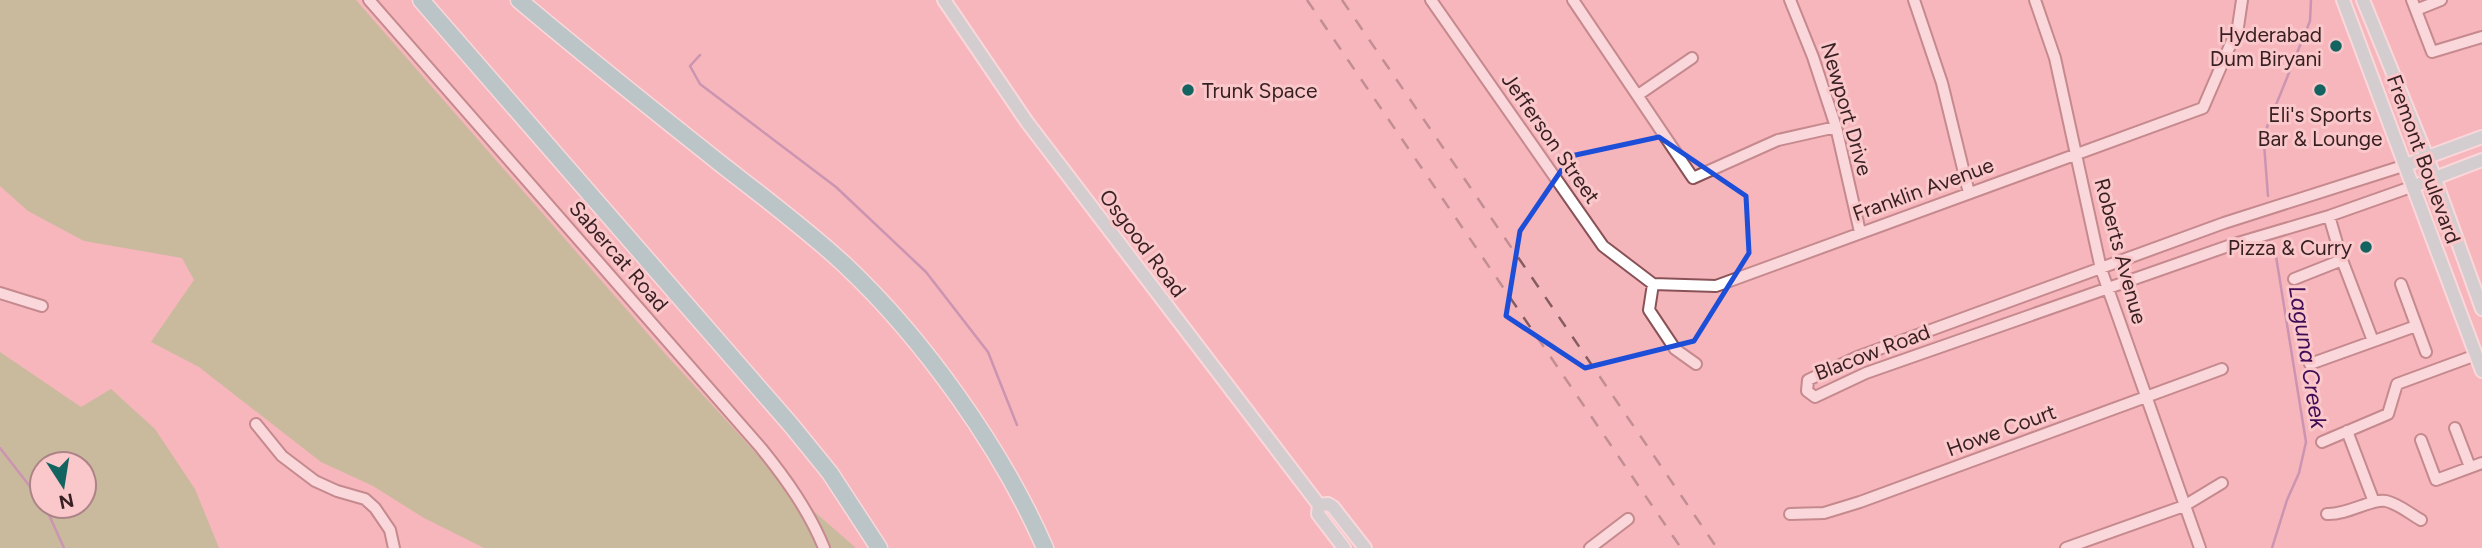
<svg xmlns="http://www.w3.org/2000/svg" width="2482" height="548" font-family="Figtree,sans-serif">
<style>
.green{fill:#95be79;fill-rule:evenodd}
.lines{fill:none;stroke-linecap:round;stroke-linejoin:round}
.stream{stroke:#986ba5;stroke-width:2.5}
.minor-casing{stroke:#895257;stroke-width:14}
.major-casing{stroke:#fff;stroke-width:16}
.highway-casing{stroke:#fff;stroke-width:19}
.minor{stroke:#fff;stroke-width:10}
.major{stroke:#abe8e6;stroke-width:12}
.highway{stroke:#73d8d5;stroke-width:16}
.rail{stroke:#855d61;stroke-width:2.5;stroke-dasharray:12 12;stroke-linecap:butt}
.marked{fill:none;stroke:#1d4ed8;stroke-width:5;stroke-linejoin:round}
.poi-dot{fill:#136361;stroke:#fac7ca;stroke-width:2.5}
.labels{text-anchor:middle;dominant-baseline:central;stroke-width:6;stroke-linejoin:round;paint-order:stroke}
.poi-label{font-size:21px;fill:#371f22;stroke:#fac7ca;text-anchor:end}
.street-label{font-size:21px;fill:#371f22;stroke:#fac7ca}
.water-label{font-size:23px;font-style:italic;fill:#400c55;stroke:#fac7ca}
</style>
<rect width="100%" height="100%" fill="#f5b6bb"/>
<path class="green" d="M0 0H356L669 358 793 493 856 548H484L424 518 373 486 321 462 199 367 151 342 194 280 182 258 84 241 28 211 0 186Z
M0 352 81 407 111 389 155 429 195 489 219 548H0ZM84 464V506H42V464Z"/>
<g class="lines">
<path class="stream" d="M700 55 690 66 700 84 836 187 926 272 988 352 1017 425
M2268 196 2264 144 2267 127 2310 21 2311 0
M0 448 42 502
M45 506 64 548
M2272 548 2287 500 2299 473 2306 442 2275 250"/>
<defs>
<path id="minor" d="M369 0 761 448C786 479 809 511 824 548
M1431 0 1603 246 1653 284
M1573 0 1693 178 1778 140 1836 127
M1790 0 1813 57 1836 127 1860 232
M1914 0 1942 83 1969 193
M2035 0 2055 58 2101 269 2200 548
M2412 0 2432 52 2482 37
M2416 10 2441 0
M1638 95 1692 58
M2406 165 2224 223 1857 357 1808 380 1807 391 1815 397 1866 373 2231 245 2329 216 2414 186
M2329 216 2342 260 2373 341
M2294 279 2342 260
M1653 284 1716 286 2203 108 2238 27 2242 0
M1653 284 1649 310 1675 349 1696 364
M2401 284 2426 352
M0 293 42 306
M2310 364 2416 326
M256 424 282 456 315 481 337 491 365 499 375 508 390 530 394 548
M2455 428 2470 467
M2347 431 2374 502
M2421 440 2436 480 2482 463
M2322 442 2388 414 2397 384 2476 355
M1790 514 1824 513 1860 502 2222 369
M2327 514C2348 515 2372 498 2386 501 2399 504 2410 514 2421 520
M1590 548 1628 519
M2066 548 2184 506 2222 483"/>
<path id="major" d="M944 0 1027 122 1319 505 1318 514 1344 548
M2343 0 2482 371
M2363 0 2427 157 2482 309
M2406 165 2482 137
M2414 186 2482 160
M1319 505 1328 504 1333 507 1365 548"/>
<path id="highway" d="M421 0 791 425 830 473 879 548
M519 0C585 56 653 110 721 164 762 196 805 228 844 264 923 338 1002 449 1045 548"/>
</defs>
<use href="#minor" class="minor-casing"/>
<use href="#major" class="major-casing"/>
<use href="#highway" class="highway-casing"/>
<use href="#minor" class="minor"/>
<use href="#major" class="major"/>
<use href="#highway" class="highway"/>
<path class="rail" d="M1307 0 1681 548
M1342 0 1717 548"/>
</g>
<path d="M0 0H2482V548H0ZM1659 137 1746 196 1749 253 1694 341 1585 368 1506 316 1520 231 1571 156Z" fill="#f5b6bb" fill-opacity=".55" fill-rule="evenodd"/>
<path class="marked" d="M1659 137 1746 196 1749 253 1694 341 1585 368 1506 316 1520 231 1571 156Z"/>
<g class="poi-dot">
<circle cx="2336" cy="46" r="7"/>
<circle cx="1188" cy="90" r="7"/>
<circle cx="2320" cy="90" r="7"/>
<circle cx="2366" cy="247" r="7"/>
</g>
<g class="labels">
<g class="poi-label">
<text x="2322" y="34">Hyderabad<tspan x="2322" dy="24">Dum Biryani</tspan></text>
<text x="1202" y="90" text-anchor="start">Trunk Space</text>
<text x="2320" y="114" text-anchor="middle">Eli's Sports<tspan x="2320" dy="24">Bar &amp; Lounge</tspan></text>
<text x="2352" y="247">Pizza &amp; Curry</text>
</g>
<g class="street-label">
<text transform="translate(1847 109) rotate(74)">Newport Drive</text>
<text transform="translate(1551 138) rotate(55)">Jefferson Street</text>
<text transform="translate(2424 159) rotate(70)">Fremont Boulevard</text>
<text transform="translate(1923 189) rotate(-20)">Franklin Avenue</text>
<text transform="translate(1143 243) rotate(53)">Osgood Road</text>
<text transform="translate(2121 251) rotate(75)">Roberts Avenue</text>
<text transform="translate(619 256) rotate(49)">Sabercat Road</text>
<text transform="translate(1872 352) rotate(-21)">Blacow Road</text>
<text transform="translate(2001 430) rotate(-20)">Howe Court</text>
</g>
<g class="water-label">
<text transform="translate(2308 357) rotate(81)">Laguna Creek</text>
</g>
</g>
<g transform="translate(63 485) rotate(168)"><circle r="33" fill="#fac7ca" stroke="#ac8487" stroke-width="2"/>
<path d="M0-5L12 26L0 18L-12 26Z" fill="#136361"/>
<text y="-10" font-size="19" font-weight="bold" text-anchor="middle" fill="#371f22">N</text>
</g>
</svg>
